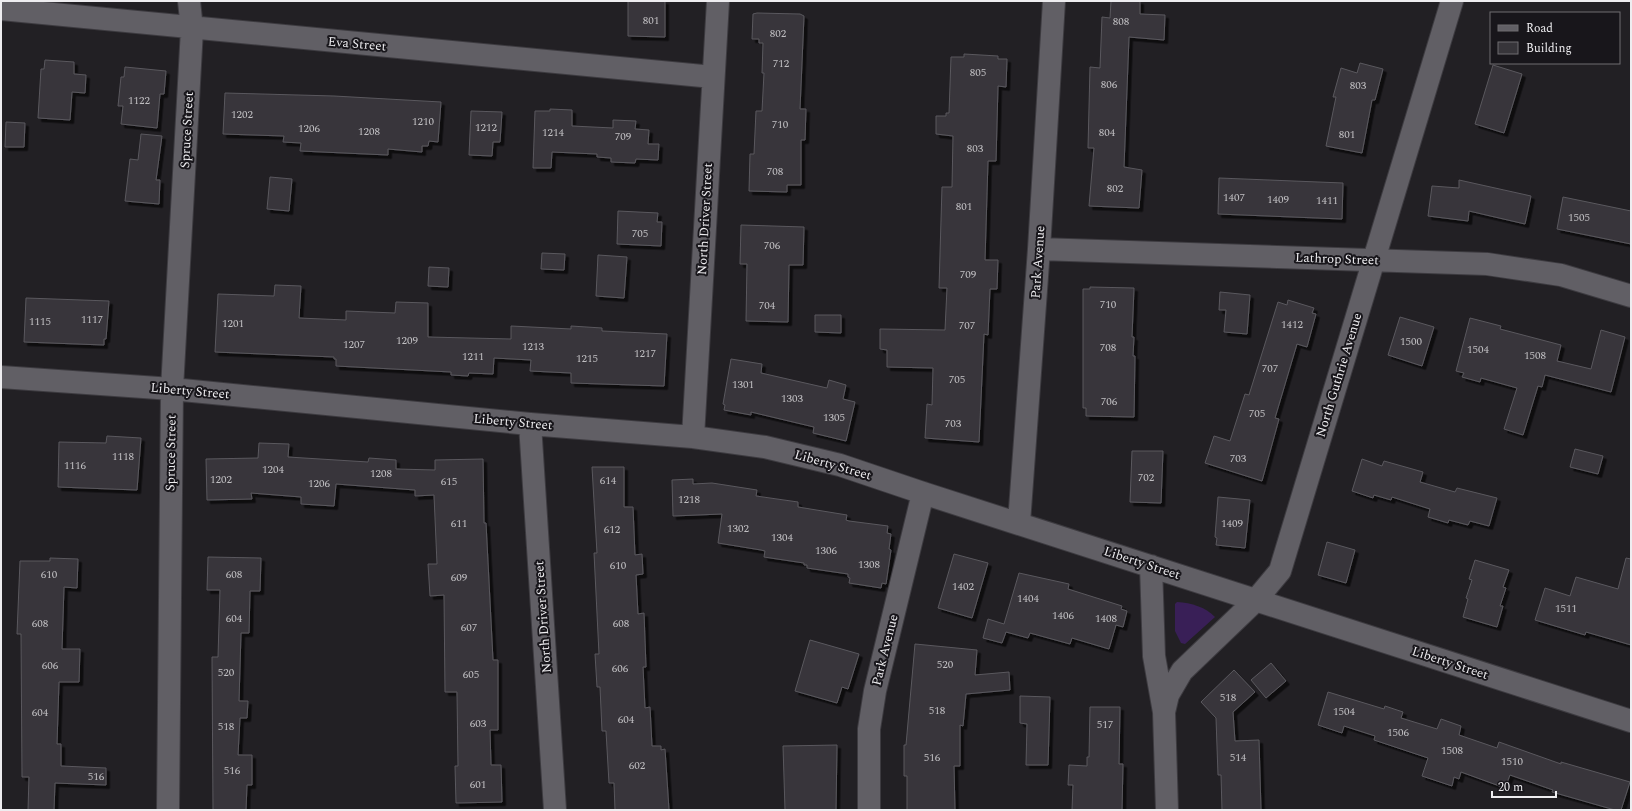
<svg xmlns="http://www.w3.org/2000/svg" width="1632" height="811" font-family="Spectral,serif">
<style>
.green{fill:#391f57}
.building{fill:#37353a;stroke:#5a585e;filter:url(#shadow)}
.lines{fill:none;stroke-linecap:round;stroke-linejoin:round}
.minor-casing{stroke:#3d3b40;stroke-width:24}
.minor{stroke:#615f65;stroke-width:22}
.labels{text-anchor:middle;dominant-baseline:central;stroke-width:4;stroke-linejoin:round;paint-order:stroke}
.number-label{font-size:11px;fill:#c0bfc2}
.street-label{font-size:13px;fill:#eeedf0;stroke:#18161b}
</style>
<defs>
<filter id="shadow"><feDropShadow dx="3.5" dy="3.5" stdDeviation="0" flood-color="#0009"/></filter>
</defs>
<rect width="100%" height="100%" fill="#222024"/>
<path class="green" d="M1177 602C1192 603 1205 607 1215 617L1185 644 1181 643 1175 631V604Z"/>
<path class="building" d="M628 1H665V37L628 36Z
M1111 1H1140V14L1165 15 1164 40 1129 37 1124 167 1142 170 1139 208 1089 206 1094 148H1088L1090 67 1100 68 1102 17 1110 18Z
M757 13 800 14 804 16 800 109H806L805 140H801V185H787V192L749 191 750 154H754L756 111H762L764 73H762L763 43H759V39H752L753 14Z
M964 54 998 56V59H1007L1006 87 998 86 996 161H988L985 260H998L997 289H990L988 335 984 334 979 442 925 438 927 404 932 405 933 368 887 367V350L880 349V329L945 330 947 288H939L942 187H952L953 136 936 134V116H946V113H949L951 57H964Z
M45 60 74 62V74L86 75 85 93 72 92 70 120 38 118 41 69H44Z
M1360 63 1383 69 1375 100H1372L1362 153 1326 146 1336 97H1333L1341 68 1357 73Z
M1493 65 1522 74 1504 133 1475 124Z
M125 67 166 71 164 94H160L157 128 121 124 123 106H118L121 77H124Z
M225 93 334 96 441 102 438 142 429 141 428 146H422V152L388 149V155L300 151 301 143 283 142 284 136 223 134Z
M550 109 572 110V126L613 128V120L636 121 635 129 649 130 648 144H659L658 160 636 159 635 163 611 162V158L597 157V154L552 152 551 168H533L535 111H550Z
M471 111 502 112 500 142H493L492 156 469 155Z
M6 122 25 123 24 147H5Z
M141 134 162 136 156 180H160L159 204 125 201 130 159 138 160Z
M270 177 292 179 289 211 267 209Z
M1219 178 1343 183 1342 219 1218 214Z
M1459 180 1531 196 1525 224 1469 211 1468 221 1428 216 1432 186 1459 188Z
M1563 197 1631 211V244L1557 229Z
M618 211 658 213 657 222H662L661 246 617 244Z
M741 225 804 227 803 265H789L788 322 746 321 747 264H740Z
M542 253 565 254 564 270 541 269Z
M598 255 627 257 624 298 596 296Z
M429 267 449 268 448 287 428 286Z
M275 285 301 286 299 318 346 320V311L395 313 396 302 428 303V337L511 339V326L571 329V326L602 328V331L667 334 664 386 571 383V373L530 371 531 360 494 358 493 374 469 373 468 376 451 375V372L336 366V359H334V357L215 352 218 294 274 296Z
M1090 287 1134 288 1132 337H1134L1133 356H1135L1134 417 1086 416V408H1083V289H1090Z
M1220 292 1250 295 1247 334 1224 332 1226 310H1219Z
M26 298 109 301 106 339H104V345L24 342Z
M1288 300 1314 308 1312 313 1316 314 1307 347 1297 344 1275 418 1279 419 1262 481 1205 463 1214 436 1230 441 1245 394 1249 395 1278 302 1287 305Z
M815 315H841V333L815 332Z
M1400 317 1434 327 1422 366 1388 355Z
M1470 318 1501 326 1500 329 1561 345 1557 361 1591 369 1601 330 1625 337 1611 392 1545 375 1542 387 1538 386 1523 435 1504 429 1517 388 1481 378 1480 382 1462 377 1464 373 1456 371Z
M731 359 762 364 761 373 827 388 829 380 846 385 843 399 855 402 846 441 813 433 814 427 751 412V415L724 410 725 405 723 404Z
M107 436 141 438 137 490 58 487 59 442 106 443Z
M259 443 289 444 288 457 368 462 369 458 396 460V469L435 470V460L483 459 484 523H486L493 660H498V730H490L491 765H501L502 802 456 803 455 766H458L457 692H445L444 595 430 596 428 564H437L434 495 415 496V490L336 484 334 506 301 504V497L251 493 252 499 207 500 206 459 258 458Z
M1575 449 1603 456 1598 474 1570 467Z
M1132 451H1163L1161 503 1130 502Z
M1362 459 1382 466 1384 461 1423 472 1420 482 1455 492 1457 488 1497 498 1489 526 1470 521 1468 525 1449 520 1448 523 1428 517 1430 509 1392 497 1391 500 1374 495 1373 498 1352 491Z
M592 467H624V507H633L635 555 642 554 643 574 636 575 638 614 644 613 646 667H643L645 708 650 707 652 746H661V750L665 749 669 810H615L614 783H609L606 731H602L600 687H597L595 654H599L594 553H597Z
M693 479V484L712 483 757 490 756 496 798 502V507L847 515 846 520 849 521 888 526 887 533 891 534 889 549 891 550 886 584 882 583 881 588 849 583 850 578 848 577V574L807 568V565H804V563L764 557 765 551 761 550 718 543 722 514 673 516 672 480Z
M1218 497 1250 500 1245 548 1216 545 1217 538 1215 537Z
M1327 542 1355 550 1346 583 1318 575Z
M954 554 988 563 972 618 938 608Z
M208 557 261 558 260 591H250L249 633H241L239 701H248L247 718H240L238 755H252V785H247L246 810H213L212 657H218L220 590H207Z
M50 558 78 559 77 588 64 587 62 649H80L79 682H59L57 744H61V766L106 768V785L55 783 54 810H28L29 777H22L21 634H17L20 561H50Z
M1626 558 1631 559V645L1586 632 1585 635 1535 620 1545 588 1570 596 1576 577 1618 589Z
M1475 560 1509 570 1503 587 1506 588 1500 606H1503L1497 627 1463 617 1468 599 1466 598 1472 580 1469 579Z
M1019 573 1069 584 1068 589 1122 606 1121 609 1127 611 1123 627 1116 625 1109 649 1072 638 1070 644 1030 633 1028 638 1006 632 1002 643 983 638 988 619 1004 624Z
M810 640 859 654 848 689 842 687 837 703 795 691Z
M915 644 977 650 975 675 1009 672 1010 690 966 694 963 726 960 725V766H954L955 810H907V776H904V745H906Z
M1271 663 1286 681 1266 698 1251 680Z
M1234 670 1255 692 1233 712 1235 741 1259 740 1261 810H1222L1221 775H1218L1216 718 1201 702Z
M1328 692 1384 709 1385 706 1403 712 1401 718 1437 729 1441 719 1461 726 1459 735 1497 748 1499 742 1561 764V762L1630 782 1621 810H1615L1552 792 1553 790 1510 775 1505 788 1461 772 1459 779 1454 777 1452 786 1422 776 1428 758 1374 740 1375 736 1344 726 1342 733 1318 725Z
M1020 696 1050 697 1048 765H1026L1027 724 1020 723Z
M1090 707H1120L1119 764H1123L1122 810H1072L1073 785H1068L1069 765 1087 766V757H1089Z
M837 745 836 810H785L783 746Z"/>
<g class="lines">
<defs>
<path id="minor" d="M1 9 713 77
M1039 249 1487 264 1561 275 1631 296
M1 377 172 389 530 424 693 437 765 447 840 465 923 493 1631 721
M530 424 555 810
M693 437 718 1
M1019 523 1039 249 1054 1
M1151 566 1154 656 1164 712 1167 810
M1164 712 1168 695 1182 671 1255 601 1280 571 1452 1
M168 810 172 389 192 29 189 1
M869 810V729L875 691 923 493"/>
</defs>
<use href="#minor" class="minor-casing"/>
<use href="#minor" class="minor"/>
</g>
<g class="labels">
<g class="number-label">
<text x="651" y="20">801</text>
<text x="1121" y="21">808</text>
<text x="778" y="33">802</text>
<text x="781" y="63">712</text>
<text x="978" y="72">805</text>
<text x="1109" y="84">806</text>
<text x="1358" y="85">803</text>
<text x="139" y="100">1122</text>
<text x="242" y="114">1202</text>
<text x="423" y="121">1210</text>
<text x="780" y="124">710</text>
<text x="486" y="127">1212</text>
<text x="309" y="128">1206</text>
<text x="369" y="131">1208</text>
<text x="553" y="132">1214</text>
<text x="1107" y="132">804</text>
<text x="1347" y="134">801</text>
<text x="623" y="136">709</text>
<text x="975" y="148">803</text>
<text x="775" y="171">708</text>
<text x="1115" y="188">802</text>
<text x="1234" y="197">1407</text>
<text x="1278" y="199">1409</text>
<text x="1327" y="200">1411</text>
<text x="964" y="206">801</text>
<text x="1579" y="217">1505</text>
<text x="640" y="233">705</text>
<text x="772" y="245">706</text>
<text x="968" y="274">709</text>
<text x="1108" y="304">710</text>
<text x="767" y="305">704</text>
<text x="92" y="319">1117</text>
<text x="40" y="321">1115</text>
<text x="233" y="323">1201</text>
<text x="1292" y="324">1412</text>
<text x="967" y="325">707</text>
<text x="407" y="340">1209</text>
<text x="1411" y="341">1500</text>
<text x="354" y="344">1207</text>
<text x="533" y="346">1213</text>
<text x="1108" y="347">708</text>
<text x="1478" y="349">1504</text>
<text x="645" y="353">1217</text>
<text x="1535" y="355">1508</text>
<text x="473" y="356">1211</text>
<text x="587" y="358">1215</text>
<text x="1270" y="368">707</text>
<text x="957" y="379">705</text>
<text x="743" y="384">1301</text>
<text x="792" y="398">1303</text>
<text x="1109" y="401">706</text>
<text x="1257" y="413">705</text>
<text x="834" y="417">1305</text>
<text x="953" y="423">703</text>
<text x="123" y="456">1118</text>
<text x="1238" y="458">703</text>
<text x="75" y="465">1116</text>
<text x="273" y="469">1204</text>
<text x="381" y="473">1208</text>
<text x="1146" y="477">702</text>
<text x="221" y="479">1202</text>
<text x="608" y="480">614</text>
<text x="449" y="481">615</text>
<text x="319" y="483">1206</text>
<text x="689" y="499">1218</text>
<text x="459" y="523">611</text>
<text x="1232" y="523">1409</text>
<text x="738" y="528">1302</text>
<text x="612" y="529">612</text>
<text x="782" y="537">1304</text>
<text x="826" y="550">1306</text>
<text x="869" y="564">1308</text>
<text x="618" y="565">610</text>
<text x="49" y="574">610</text>
<text x="234" y="574">608</text>
<text x="459" y="577">609</text>
<text x="963" y="586">1402</text>
<text x="1028" y="598">1404</text>
<text x="1566" y="608">1511</text>
<text x="1063" y="615">1406</text>
<text x="234" y="618">604</text>
<text x="1106" y="618">1408</text>
<text x="40" y="623">608</text>
<text x="621" y="623">608</text>
<text x="469" y="627">607</text>
<text x="945" y="664">520</text>
<text x="50" y="665">606</text>
<text x="620" y="668">606</text>
<text x="226" y="672">520</text>
<text x="471" y="674">605</text>
<text x="1228" y="697">518</text>
<text x="937" y="710">518</text>
<text x="1344" y="711">1504</text>
<text x="40" y="712">604</text>
<text x="626" y="719">604</text>
<text x="478" y="723">603</text>
<text x="1105" y="724">517</text>
<text x="226" y="726">518</text>
<text x="1398" y="732">1506</text>
<text x="1452" y="750">1508</text>
<text x="932" y="757">516</text>
<text x="1238" y="757">514</text>
<text x="1512" y="761">1510</text>
<text x="637" y="765">602</text>
<text x="232" y="770">516</text>
<text x="96" y="776">516</text>
<text x="478" y="784">601</text>
</g>
<g class="street-label">
<text transform="translate(357 44) rotate(5)">Eva Street</text>
<text transform="translate(187 130) rotate(-87)">Spruce Street</text>
<text transform="translate(705 219) rotate(-87)">North Driver Street</text>
<text transform="translate(1337 259) rotate(2)">Lathrop Street</text>
<text transform="translate(1038 262) rotate(-86)">Park Avenue</text>
<text transform="translate(1339 375) rotate(-73)">North Guthrie Avenue</text>
<text transform="translate(190 391) rotate(5)">Liberty Street</text>
<text transform="translate(513 422) rotate(5)">Liberty Street</text>
<text transform="translate(171 453) rotate(-89)">Spruce Street</text>
<text transform="translate(833 465) rotate(16)">Liberty Street</text>
<text transform="translate(1142 563) rotate(18)">Liberty Street</text>
<text transform="translate(543 617) rotate(-94)">North Driver Street</text>
<text transform="translate(885 650) rotate(-76)">Park Avenue</text>
<text transform="translate(1450 663) rotate(18)">Liberty Street</text>
</g>
</g>
<rect width="1632" height="811" fill="none" stroke="#eeedf0" stroke-width="4"/>
<rect x="1490" y="12" width="130" height="52" fill="#18161b" stroke="#6e6c70"/>
<rect x="1498" y="25" width="20" height="6" fill="#615f65" stroke="#6e6c70"/>
<text x="1526" y="32" font-size="12" fill="#eeedf0">Road</text>
<rect x="1498" y="42" width="20" height="12" fill="#37353a" stroke="#6e6c70"/>
<text x="1526" y="52" font-size="12" fill="#eeedf0">Building</text>
<path d="M1492 791v6h64v-6" fill="none" stroke="#eeedf0" stroke-width="2"/>
<text x="1498" y="791" font-size="12" fill="#eeedf0" stroke="#18161b" stroke-width="3" paint-order="stroke">20 m</text>
</svg>
